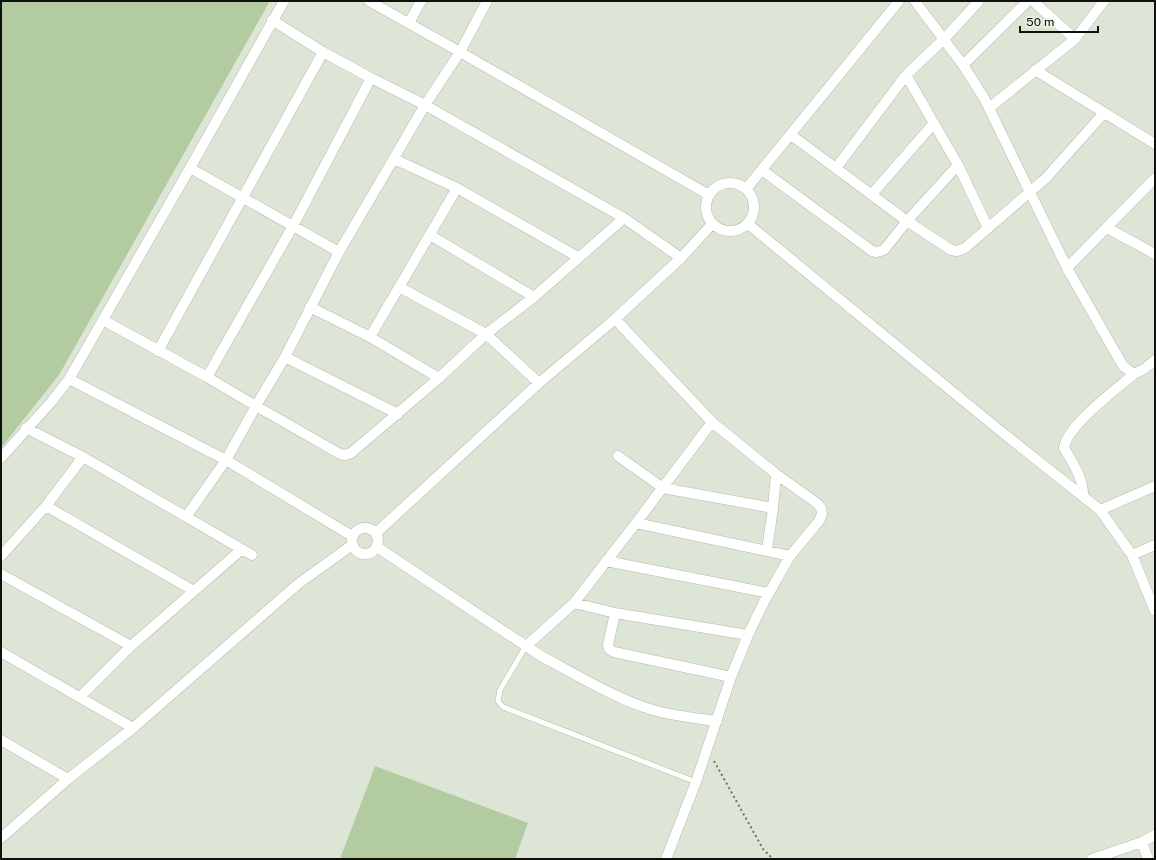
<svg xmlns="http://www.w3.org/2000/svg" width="1156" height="860" font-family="'Public Sans',sans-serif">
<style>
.green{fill:#b2cba0}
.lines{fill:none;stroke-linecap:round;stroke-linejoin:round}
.lane-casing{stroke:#b2bbab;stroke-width:6}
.street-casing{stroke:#b2bbab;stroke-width:11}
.path{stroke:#6b7167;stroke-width:2;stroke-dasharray:2 3;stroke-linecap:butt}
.lane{stroke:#fff;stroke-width:5}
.street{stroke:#fff;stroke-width:10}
</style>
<rect width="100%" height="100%" fill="#dde6d6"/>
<path class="green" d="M1 1H270L59 375 1 448Z
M375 766 528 823 515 859H340Z"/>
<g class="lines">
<defs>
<path id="lane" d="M526 646 500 690 498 701 503 707 696 782"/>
<path id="street" d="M369 1 460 52 709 195
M915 1 963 65 984 98 1067 268 1123 366 1134 374 1144 369 1155 360
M1033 1 1075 39
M272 20 323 52 371 78 425 105 624 218 681 258
M409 23 421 1
M963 65 1028 1
M1035 70 1155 144
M906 75 958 165 988 228
M989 108 1075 39 1104 1
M791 135 907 221 951 250 957 251 965 248 1046 178 1104 113
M394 159 457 188 578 257
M190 168 339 252
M836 168 906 75 944 39 979 1
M762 170 872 251 877 252 884 250 907 221 958 165
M706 207a24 24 0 1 1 48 0a24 24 0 1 1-48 0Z
M746 189 899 1
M872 194 934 123
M748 224 998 429 1100 510 1132 555 1155 611
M1107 228 1155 254
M430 235 534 297
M1067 268 1155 178
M399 287 486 334 539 383
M310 307 370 337 439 378
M615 319 712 422 776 474 818 504 821 508 822 514 819 521 790 556 765 600 748 635 731 677 696 782 666 859
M103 320 207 377 256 406 340 454 345 455 351 453 439 378 486 334 534 297 624 218
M370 337 457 188
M158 351 323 52
M285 357 398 414
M207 377 293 226 371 78
M69 379 226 460 352 536
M26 428 83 457 252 555
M618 456 663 488 773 508
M1 458 52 401 69 379 190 168 284 1
M1083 497C1084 479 1073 463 1064 448 1067 425 1117 389 1134 374
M46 506 194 591
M1100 510 1155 486
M186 517 226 460 256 406 285 357 339 252 425 105 460 52 487 1
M636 523 790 556
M352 541a13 13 0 1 1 26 0a13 13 0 1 1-26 0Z
M376 533 539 383 615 319 681 258 712 224
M377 547 541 656C577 675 614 698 653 710 674 716 695 718 717 721
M767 550 773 508 776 474
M1132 555 1155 545
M1 556 46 506 83 457
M606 561 769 593
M1 574 131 646
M574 603 615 613 748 635
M615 613 608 645 609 649 614 652 731 677
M526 646 574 603 636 523 712 422
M1 652 133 728
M80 697 131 646 242 549
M1 740 68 779
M1 838 68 779 133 728 298 584 352 545
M1142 842 1148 859
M1092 859 1142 842 1155 835"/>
</defs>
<use href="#lane" class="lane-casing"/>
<use href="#street" class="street-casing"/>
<path class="path" d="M714 761 763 849 773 859"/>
<use href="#lane" class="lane"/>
<use href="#street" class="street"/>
</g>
<rect width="1156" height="860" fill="none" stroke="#0e110c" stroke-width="4"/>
<path d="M1020 26v6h78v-6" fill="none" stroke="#0e110c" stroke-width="2"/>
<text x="1026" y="26" font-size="12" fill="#0e110c" stroke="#eaf4e3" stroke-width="3" paint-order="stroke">50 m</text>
</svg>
